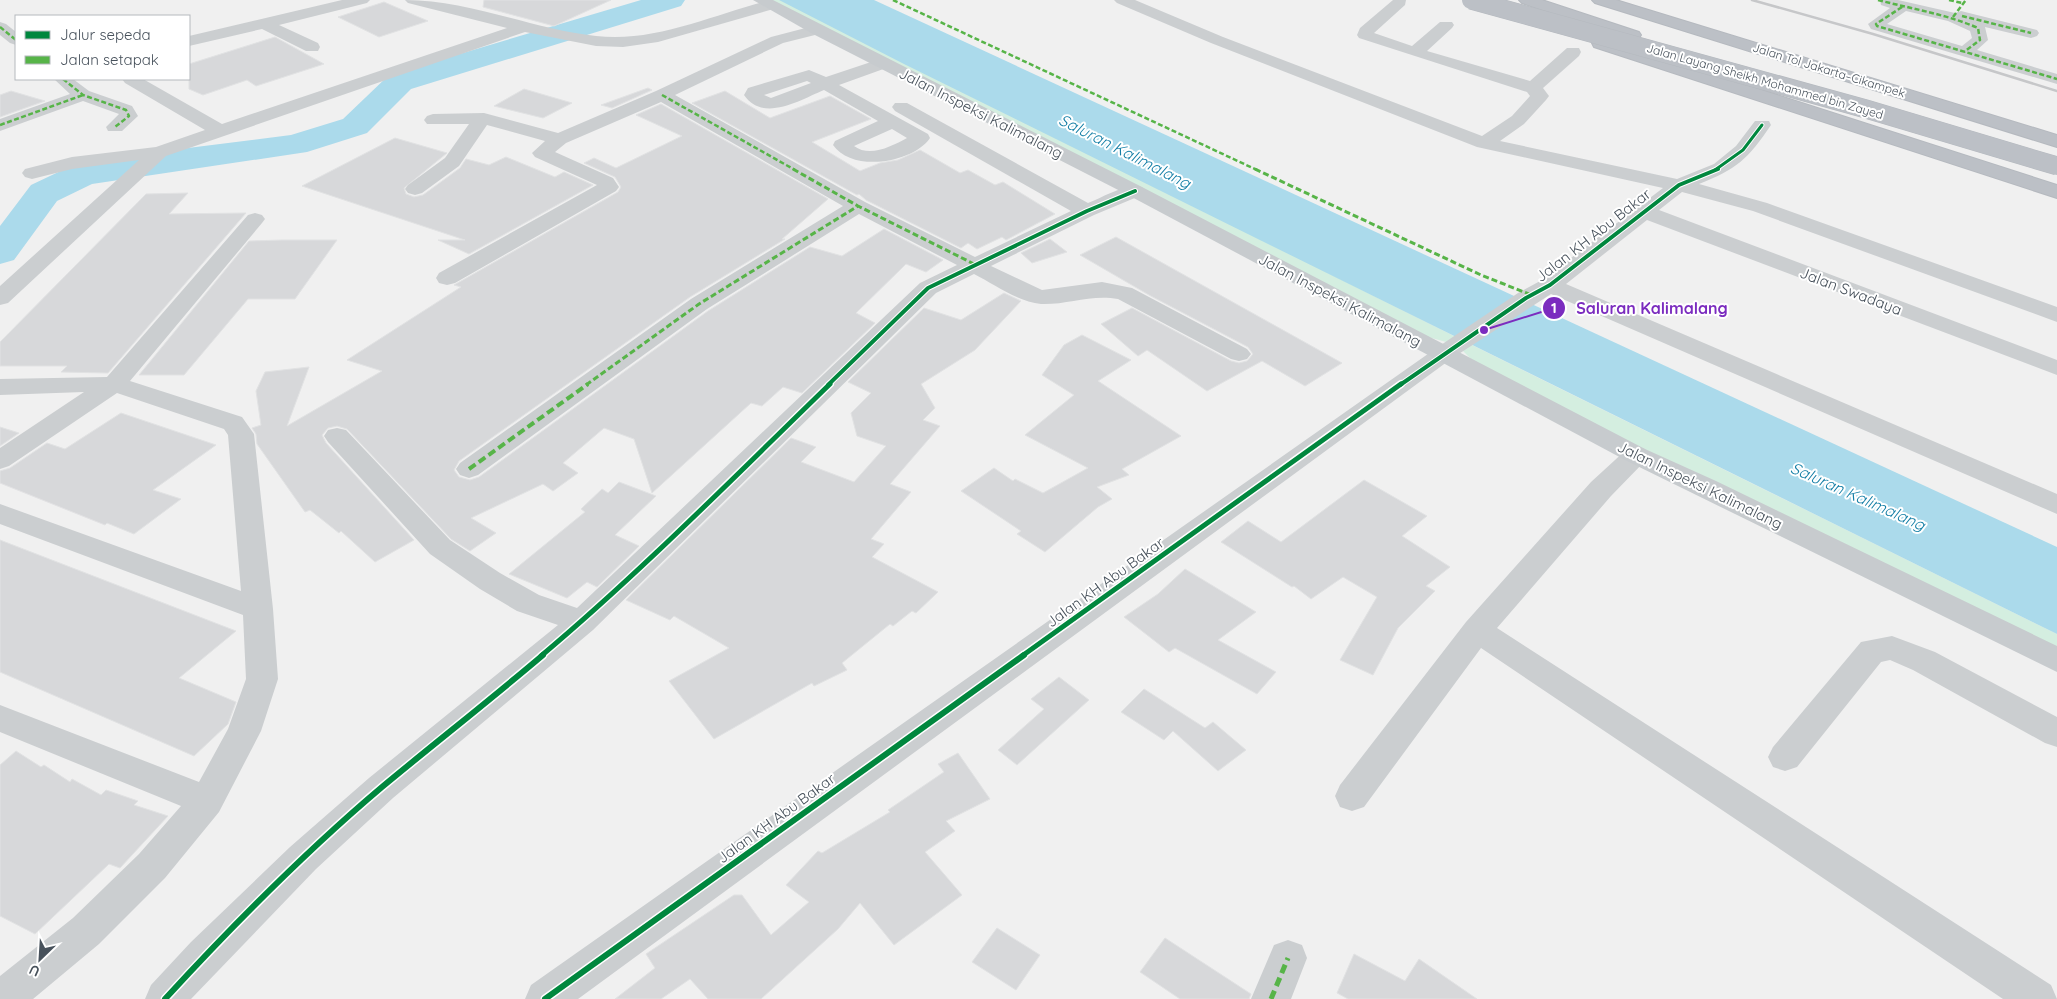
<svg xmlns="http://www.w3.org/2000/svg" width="2057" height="999" font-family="Quicksand,sans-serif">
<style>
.green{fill:#d4eee0}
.water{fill:#abdaeb}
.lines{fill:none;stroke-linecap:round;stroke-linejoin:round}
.river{fill:#abdaeb;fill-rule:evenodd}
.building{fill:#d7d8da;stroke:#e1e2e3}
.highway-casing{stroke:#b5b9bf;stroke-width:2}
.minor{fill:#cbced0;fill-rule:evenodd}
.major{fill:#c7cbce;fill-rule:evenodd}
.highway{fill:#bcc0c6;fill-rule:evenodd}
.rail{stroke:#c6c7c9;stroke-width:2.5}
.highway-bridge-casing{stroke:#b5b9bf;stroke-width:19;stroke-linecap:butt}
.highway-bridge{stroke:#bcc0c6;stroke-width:18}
.quiet-far3{stroke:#57b448;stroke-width:2.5;stroke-dasharray:5 2.5;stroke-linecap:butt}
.quiet-far2{stroke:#57b448;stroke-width:3;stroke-dasharray:6 3;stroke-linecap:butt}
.quiet-far1{stroke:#57b448;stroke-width:4;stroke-dasharray:8 4;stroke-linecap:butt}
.quiet{stroke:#57b448;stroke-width:5;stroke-dasharray:9 5;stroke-linecap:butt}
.cycleway-far3-casing{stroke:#fff;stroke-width:5}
.cycleway-far2-casing{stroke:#fff;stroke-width:6}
.cycleway-far1-casing{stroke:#fff;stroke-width:8}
.cycleway-casing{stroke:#fff;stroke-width:9}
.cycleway-far3{stroke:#00873e;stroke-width:3}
.cycleway-far2{stroke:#00873e;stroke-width:4}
.cycleway-far1{stroke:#00873e;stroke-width:5}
.cycleway{stroke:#00873e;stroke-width:6}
.labels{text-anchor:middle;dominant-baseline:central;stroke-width:4;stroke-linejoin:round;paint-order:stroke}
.far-street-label{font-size:12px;fill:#47515b;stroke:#fff}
.street-label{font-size:15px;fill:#47515b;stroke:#fff}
.water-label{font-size:16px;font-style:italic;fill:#117da5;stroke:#fff}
.leader{fill:none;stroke:#7b2cbf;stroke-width:2}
.callout-dot{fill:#7b2cbf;stroke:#fff;stroke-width:2}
.mark-label{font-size:15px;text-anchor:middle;font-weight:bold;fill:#fff}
.callout-label{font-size:16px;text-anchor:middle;font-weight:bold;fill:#7b2cbf;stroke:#fff;stroke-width:4;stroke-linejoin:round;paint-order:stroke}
</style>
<rect width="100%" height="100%" fill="#f0f0f0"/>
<path class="green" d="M761 0H783L1464 341 2057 634V660L1491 379 1457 345 1388 326Z"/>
<path class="water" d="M779 0H874L2057 547V634L904 64Z"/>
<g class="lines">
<path class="river" d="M641 0H685L681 6 411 89 367 133 307 152 92 184 57 201 14 260 0 264V226L31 185 69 167 124 156 291 135 343 119 389 75Z"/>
</g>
<path class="building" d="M484 0H611L554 26 483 7Z
M384 2 428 21 379 37 338 17Z
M275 37 324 64 256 86 247 80 203 95 189 89V64Z
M648 88 652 90 612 108 601 105Z
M524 89 572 103 543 118 494 106Z
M11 91 45 101 0 117V95Z
M725 91 770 118 830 96 871 119 812 142 860 171 880 163 898 160 920 150 960 173 968 170 995 185 1003 182 1055 214 1006 240 1002 237 977 249 968 243 961 248 866 200 859 194 857 195 692 103Z
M661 104 828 199 782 239H785L690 297 459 461 454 470 459 477 470 480 479 477 708 311 810 247 842 256 884 229 943 260 926 272 906 264 856 313 875 323 802 393 783 387 762 406 751 403 652 493 634 439 604 428 563 463 578 473 553 491 543 484 471 518 496 533 470 551 451 539 347 429 337 426 328 428 322 435 326 443 414 540 375 562 341 531 339 533 310 510 305 512 257 444 256 434 252 428 261 425 256 391 265 372 309 367 287 426 382 371 347 360 461 287 454 285 618 192 621 187 615 177 584 163 594 158 616 168 682 136 636 115Z
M395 138 447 153 404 188 406 194 414 197 423 195 460 168 466 159 489 165 506 157 555 177 564 172 593 185 469 254 438 240H465L302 186Z
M188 193 169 214 246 213 108 373 61 372 67 366H0V342L146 194Z
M1116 237 1342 363 1305 386 1262 361 1207 391 1147 350 1138 356 1101 324 1132 308 1231 361 1239 363 1247 361 1253 354 1248 347 1149 295 1080 255Z
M1050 239 1067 252 1032 263 1021 253Z
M282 240H337L295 299H248L184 375H139L249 241Z
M1004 293 1021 301 975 350 921 384 935 408 923 420 940 426 890 484 911 492 871 539 884 544 872 557 938 592 916 613 912 611 893 626 890 624 842 663 847 670 814 686 812 683 714 739 669 681 729 648 674 616 670 620 626 600 791 438 816 447 801 462 854 482 886 446 857 436 851 413 871 393 848 382 924 308 961 320Z
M1082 335 1131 360 1098 381 1181 436 1122 469 1129 475 1097 487 1112 499 1098 507 1045 552 1017 534 1021 531 961 491 994 468 1013 481 1015 479 1043 493 1088 468 1025 435 1074 395 1042 375 1064 345Z
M121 413 216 445 153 490 181 499 134 534 107 523 105 525 0 483V471L10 468 47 443 65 449Z
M0 427 19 433 0 446Z
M1364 480 1427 516 1402 536 1450 567 1426 586 1435 591 1398 628 1373 675 1340 660 1377 597 1343 577 1311 599 1294 586 1292 587 1221 542 1248 521 1281 542Z
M619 482 656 496 615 535 639 546 597 587 587 582 567 598 509 574 585 512 581 509 602 489 608 493Z
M0 540 236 631 179 678 236 702 228 724 194 756 0 672Z
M1185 569 1256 612 1218 640 1276 672 1257 694 1175 648 1169 652 1124 617 1158 594Z
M1059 677 1089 700 1017 765 998 750 1044 709 1031 699Z
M1144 689 1205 728 1213 722 1246 750 1218 771 1173 731 1164 740 1121 712Z
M16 751 41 767 44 765 70 782 72 779 101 795 106 790 138 801 134 805 168 816 120 868 109 864 35 934 0 916V765Z
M958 753 990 799 946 821 955 831 925 852 962 895 894 945 860 903 838 929 761 999H708L690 979 661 999H615L655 968 646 954 734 895H742L771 935 809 902 786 885 818 851 822 853 890 812 888 810 944 772 938 764Z
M997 928 1040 955 1016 990 972 962Z
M1165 938 1251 994 1249 999H1180L1140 972Z
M1354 954 1405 981 1419 959 1477 999H1348L1337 993Z"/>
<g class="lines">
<defs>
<path id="highway" d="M1519 0H1542L1639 32 1641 35 1639 38H1627L1522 3Z
M1592 0H1616L2057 135V147L1595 3Z
M1600 38 2057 185V198L1594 47 1592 43 1594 39Z"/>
</defs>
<use href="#highway" class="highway-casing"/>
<path class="minor" d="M342 0H370L367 3 279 25 318 43 320 47 318 51H306L262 29 189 46V36Z
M405 0C470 0 532 29 596 36 656 43 714 14 771 0L779 5 777 8 658 42 623 47 596 46 525 32 166 156 8 303 0 305V286L139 160 72 169 32 179 25 177 22 173 25 169 72 157 156 147 205 130 125 83 122 79H143L222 124 507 28 408 3Z
M1114 0H1135L1223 37 1482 136 1512 116 1530 96 1527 92 1359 38 1357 35 1360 28 1393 0H1406L1405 5 1374 33 1412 46 1440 22H1452L1454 25 1452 28 1427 51 1530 81 1567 48H1579L1581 52 1579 56 1543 88 1549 96 1546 100 1524 124 1500 141 1677 179 1714 164 1736 146 1755 121H1769L1771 125C1748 159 1737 169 1699 184L1767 203 2057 307V322L1753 211 1682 192 1659 210 2057 360V375L1647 220 1566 284 2057 494V514L1551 294 1451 359 578 999H525L531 985 1435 349 1518 293 1542 280 1663 188 1477 147 1211 43 1117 3Z
M1880 0H1898L1955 13 1961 11 2037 30 2039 33 2037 36 2031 38 1985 27 1988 40 1977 50 2057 74V84L1871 29 1868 24 1890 8 1881 5ZM1906 11 1948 21 1970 31 1972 38 1962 46 1887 24Z
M0 22 6 24 16 32V45L10 43 0 35Z
M817 25 825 30 823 33 783 43 675 95 865 202 975 257 1071 211 895 111 892 107 895 103H907L1088 203C1104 197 1125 183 1142 187L1145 191 1142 195 1094 215 991 266 1042 290 1102 282 1132 288 1247 349 1251 354 1247 359 1239 361 1231 359 1118 299C1091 294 1067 305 1041 304 1018 302 994 284 974 274L936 293 593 630 393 798 316 869 191 999H145L151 985 191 942 290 847 369 778 558 625 517 611 480 589 430 554 328 442 324 436 328 430 337 428 346 430 450 540 500 573 539 595 577 608 920 283 957 265 859 214 707 309 478 475 469 478 460 475 456 469 460 463 691 299 843 206 661 102 566 143 555 152 613 178 619 187 616 191 455 283 447 285 439 283 436 278 439 273 597 185 535 157 532 153 545 141 487 125 459 166 422 193 415 195 408 193 405 189 408 185 445 158 469 124H427L424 120 427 116 433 114 484 113 558 133 656 91 771 37Z
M883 58 889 59 891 63 889 67 839 85 928 134 930 138C913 163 852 173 833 145L835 141 878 121 824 90C800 100 763 123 744 95L748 88 809 70 826 77ZM807 81 811 83 771 98 764 95ZM892 129 907 138C892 146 870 158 854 146Z
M54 79H73L89 91 132 106 138 116 122 131H108L106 127 119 114 83 101 0 131V119L70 94Z
M255 213 262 215 265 219 262 223 130 381 242 417 254 434 273 609 278 679 261 731 219 812 165 878 99 944 33 999H0V976L73 918 139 854 181 806 0 732V705L199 782 228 729 246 679 243 615 0 524V504L241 591 228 435 224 429 117 393 9 466 0 469V448L84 392 0 395V379L107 377 248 215Z
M1636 446 1645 449 1649 455 1645 461 1611 496 1497 628 2051 985 2057 999H2003L1481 648 1364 807 1352 811 1340 807 1335 796 1340 785 1466 622 1591 482 1627 449Z
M1892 636 1935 652 2057 717V747L2045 743 1913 670 1890 660 1881 662 1797 767 1785 771 1773 767 1768 757 1773 747 1861 642Z
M1288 940 1302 945 1307 958 1291 999H1251L1274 945Z"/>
<path class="major" d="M753 0H773L1142 187 1645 449 1716 481 2057 646V672L1627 461 1128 195 811 33Z"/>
<use href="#highway" class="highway"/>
<path class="rail" d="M1752 0 1873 34 2057 91"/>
<defs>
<path id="highway-bridge" d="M1471 0 1866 109 2057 166"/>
</defs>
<use href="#highway-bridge" class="highway-bridge-casing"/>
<use href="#highway-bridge" class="highway-bridge"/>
<path class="quiet-far3" d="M893 0 1257 170
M1878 0C1912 9 1946 14 1978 28L1980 40 1964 52
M1949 0 1962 3
M1902 7 1876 24 1877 26 2057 79
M1962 16 2031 33
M1953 17 1966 0
M0 27 16 40
M63 79 83 95 126 110 129 116 115 127
M662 95 795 170
M0 125 83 95"/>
<path class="quiet-far2" d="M793 169 858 206
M1255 169 1481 275 1534 296
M586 385 699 304 858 206 976 265"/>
<path class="quiet-far1" d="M469 469 588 384"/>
<path class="quiet" d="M1271 999 1288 958"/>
<defs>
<path id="cycleway-far3" d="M1715 170 1743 150 1762 125"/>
<path id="cycleway-far2" d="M828 385 928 288 1087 211 1135 191
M1400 385 1526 298 1550 285 1679 185 1718 169"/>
<path id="cycleway-far1" d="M541 656C642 571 735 476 830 384
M1022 656 1401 384"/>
<path id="cycleway" d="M165 999C233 925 305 852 382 787 435 743 490 700 543 655
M545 999 1024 655"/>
</defs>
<use href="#cycleway-far3" class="cycleway-far3-casing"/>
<use href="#cycleway-far2" class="cycleway-far2-casing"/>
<use href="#cycleway-far1" class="cycleway-far1-casing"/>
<use href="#cycleway" class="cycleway-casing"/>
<use href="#cycleway-far3" class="cycleway-far3"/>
<use href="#cycleway-far2" class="cycleway-far2"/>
<use href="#cycleway-far1" class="cycleway-far1"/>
<use href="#cycleway" class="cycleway"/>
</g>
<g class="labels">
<g class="far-street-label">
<text transform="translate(1829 70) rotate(17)">Jalan Tol Jakarta–Cikampek</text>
<text transform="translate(1765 81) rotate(16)">Jalan Layang Sheikh Mohammed bin Zayed</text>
</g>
<g class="street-label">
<text transform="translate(981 113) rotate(27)">Jalan Inspeksi Kalimalang</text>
<text transform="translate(1593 235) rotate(-38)">Jalan KH Abu Bakar</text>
<text transform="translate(1851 291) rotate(21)">Jalan Swadaya</text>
<text transform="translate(1340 300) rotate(28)">Jalan Inspeksi Kalimalang</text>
<text transform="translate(1700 485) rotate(26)">Jalan Inspeksi Kalimalang</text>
<text transform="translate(1105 582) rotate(-36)">Jalan KH Abu Bakar</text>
<text transform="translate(776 818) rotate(-36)">Jalan KH Abu Bakar</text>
</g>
<g class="water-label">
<text transform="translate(1125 151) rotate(27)">Saluran Kalimalang</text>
<text transform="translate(1858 496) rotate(24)">Saluran Kalimalang</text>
</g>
</g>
<path class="leader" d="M1484 330L1554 308"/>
<g class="callout-dot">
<circle cx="1484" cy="330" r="5"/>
<circle cx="1554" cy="308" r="12"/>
</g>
<g class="mark-label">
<text x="1554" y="313">1</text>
</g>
<g class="callout-label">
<text x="1652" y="314">Saluran Kalimalang</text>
</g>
<rect x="15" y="15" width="175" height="65" fill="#ffffff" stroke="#b5b9bd"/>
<rect x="25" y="31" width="25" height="8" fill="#00873e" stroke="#b5b9bd"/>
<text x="60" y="40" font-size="15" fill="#47515b">Jalur sepeda</text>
<rect x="25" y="56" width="25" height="8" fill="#57b448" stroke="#b5b9bd"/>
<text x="60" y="65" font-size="15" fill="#47515b">Jalan setapak</text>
<g transform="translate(40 959) rotate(205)" stroke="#ffffff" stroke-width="4" paint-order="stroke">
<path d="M0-4L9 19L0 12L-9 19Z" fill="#47515b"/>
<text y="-8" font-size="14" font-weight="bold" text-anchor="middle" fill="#47515b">U</text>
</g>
</svg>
